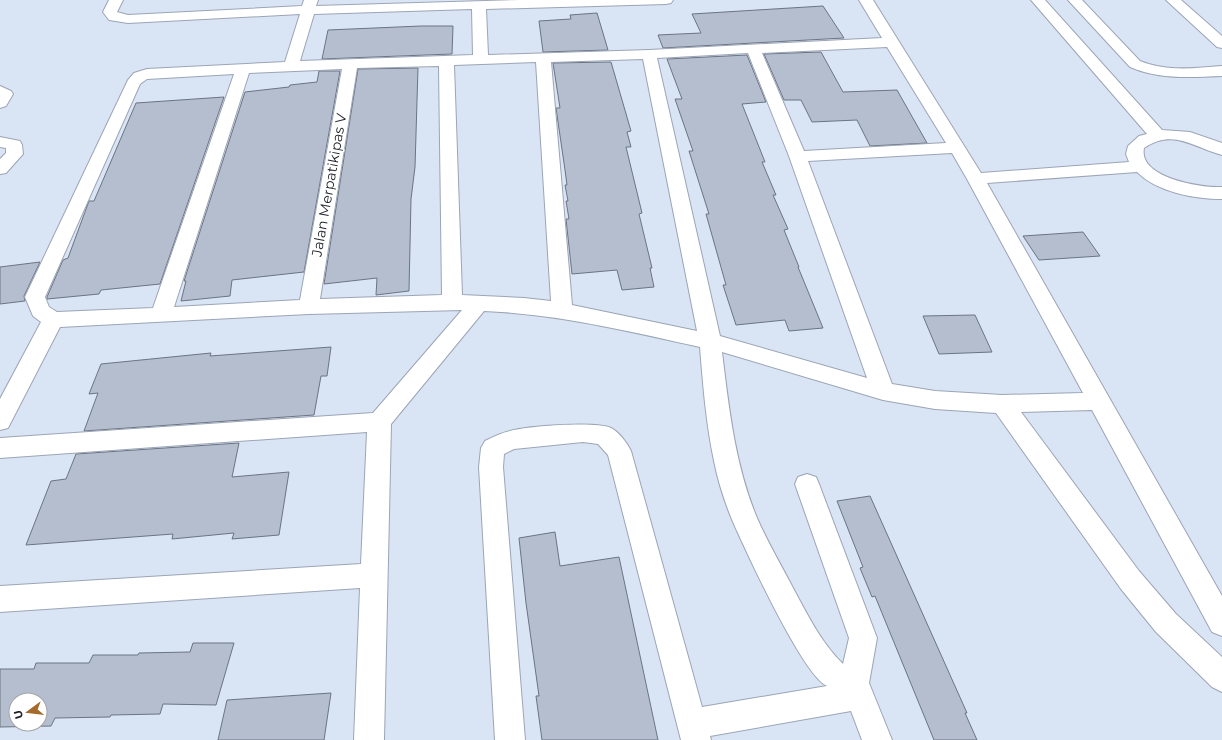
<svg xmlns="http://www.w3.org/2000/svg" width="1222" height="740" font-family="Montserrat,sans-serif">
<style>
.building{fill:#b4bece;stroke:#6b7482;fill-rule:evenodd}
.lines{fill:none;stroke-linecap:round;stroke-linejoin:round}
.street-casing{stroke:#9ba5b5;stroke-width:2}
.street{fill:#fff;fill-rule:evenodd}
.labels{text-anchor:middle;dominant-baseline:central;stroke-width:3;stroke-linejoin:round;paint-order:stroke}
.street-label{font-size:14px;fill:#1b1f25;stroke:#fff}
</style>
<rect width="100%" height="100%" fill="#d9e4f4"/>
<path class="building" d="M823 6 844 38 663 48 658 35 701 33 692 14Z
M597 13 608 50 543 52 539 21 571 19 570 15Z
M421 26H453L452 54 322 59 328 30Z
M821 52 843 92 897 90 927 143 870 146 857 120 812 122 801 100H784L764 54Z
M747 55 766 102 742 104 765 162H762L776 195H773L788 229 784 230 799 267H798L823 328 789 331 785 320 736 325 723 285H726L706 214H709L689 151H693L675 99H682L667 59Z
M611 62 631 131 627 132 631 147H626L642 213 639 214 652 268H650L654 287 622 290 617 270 572 274 566 219H569L566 201H568L565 185H567L565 170 556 108H560L553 63Z
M418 68 415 167 411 199 409 291 376 295 377 278 324 284 358 69Z
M319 71H340L304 272 232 280 230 296 181 301 186 281H184L245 92 289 87 290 85 317 82Z
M224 97 160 284 101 290 99 294 47 299V297L63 260 68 258 89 201H94L136 103Z
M1083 232 1100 256 1039 260 1023 236Z
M40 262 24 296 25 301 0 304V267Z
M975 315 992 352 939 354 923 316Z
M331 347 327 376H321L314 415 84 431 98 393 89 394 101 364 211 353 210 356Z
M239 443 232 477 289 472 279 535 232 539 234 533 172 539 173 534 26 545 51 481 66 479 76 454Z
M870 496 967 713H965L977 740H934L875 596 872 597 860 568 863 567 837 501Z
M555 532 560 566 619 557 658 740H542L536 696H539L526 603 519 538Z
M193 643H234L216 705 163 704 160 714 111 715 110 717 55 718 51 726 0 727V669H34L36 663H89L93 655H138L139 653 190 652ZM16 700H40V724H16Z
M331 693 324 740H218L227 700Z"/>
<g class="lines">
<defs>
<path id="street" d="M109 0H123L117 12 128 15 302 6 304 0H318L316 6 520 0H673L671 3 666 4 486 9 488 55 649 50 882 38 859 0H873L981 173 1129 162 1126 154 1128 146 1139 136 1147 134 1031 0H1045L1162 130 1190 132 1222 143V155C1194 148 1174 128 1144 148 1138 178 1202 188 1222 187V199C1194 199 1157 192 1137 172L987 183 1222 596V636L1212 632 1092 410 1021 412 1139 571 1176 614 1222 657V692L1212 687 1156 632 1121 589 996 413 935 409 883 400 722 352C729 409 735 465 757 518 767 541 780 563 792 586 806 612 821 643 843 664L849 638 795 484 798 477 807 474 816 477 819 484 877 638 869 683 892 740H862L851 711 710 736 711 740H681L608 455 598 444 583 442 514 449 504 454 503 467 525 740H495L479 467 481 448 485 441C493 437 501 433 510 431 528 426 596 421 611 428 619 432 627 443 631 451L702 707 827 686C803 676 746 551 733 522 725 503 718 481 714 461 706 423 703 385 700 347 628 331 558 314 484 311L391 424 384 740H354L360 588 0 612V586L361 564 367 432 0 458V438L373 413 462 310 309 314 60 327 8 428 0 430V399L41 322 33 316 25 297 128 80 134 73 147 69 285 62 300 14 128 23 109 20 103 12ZM472 9 473 55 300 61 314 14ZM887 47 946 143 804 151 762 53ZM748 53 789 156 867 378 720 336 657 58ZM643 59 697 331 572 305 551 62ZM536 62 551 301 524 298 462 295 454 65ZM439 66 442 295 320 299 357 68ZM342 69 300 300 174 307 249 73ZM234 74 153 308 57 312 49 307 45 297 140 84 147 79ZM952 153 967 179 1083 393 1002 395 935 391 892 384 808 161Z
M1068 0H1082L1140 61C1167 72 1194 68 1222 66V76C1190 77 1160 80 1130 67Z
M1166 0H1181L1222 36V48L1217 47Z
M0 86 11 91 13 94 6 106 0 108Z
M0 137 20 141 22 145 23 154 6 173 0 174V159L6 153V148L0 147Z"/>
</defs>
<use href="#street" class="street-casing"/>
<use href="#street" class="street"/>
</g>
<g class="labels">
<g class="street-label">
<text transform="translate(329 185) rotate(-80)">Jalan Merpatikipas V</text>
</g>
</g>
<g transform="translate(28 712) rotate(255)"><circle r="19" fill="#ffffff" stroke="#a4a5a8"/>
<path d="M0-3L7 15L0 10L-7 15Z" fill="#a56b2b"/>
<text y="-6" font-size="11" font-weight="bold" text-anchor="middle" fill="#1b1f25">U</text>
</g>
</svg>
